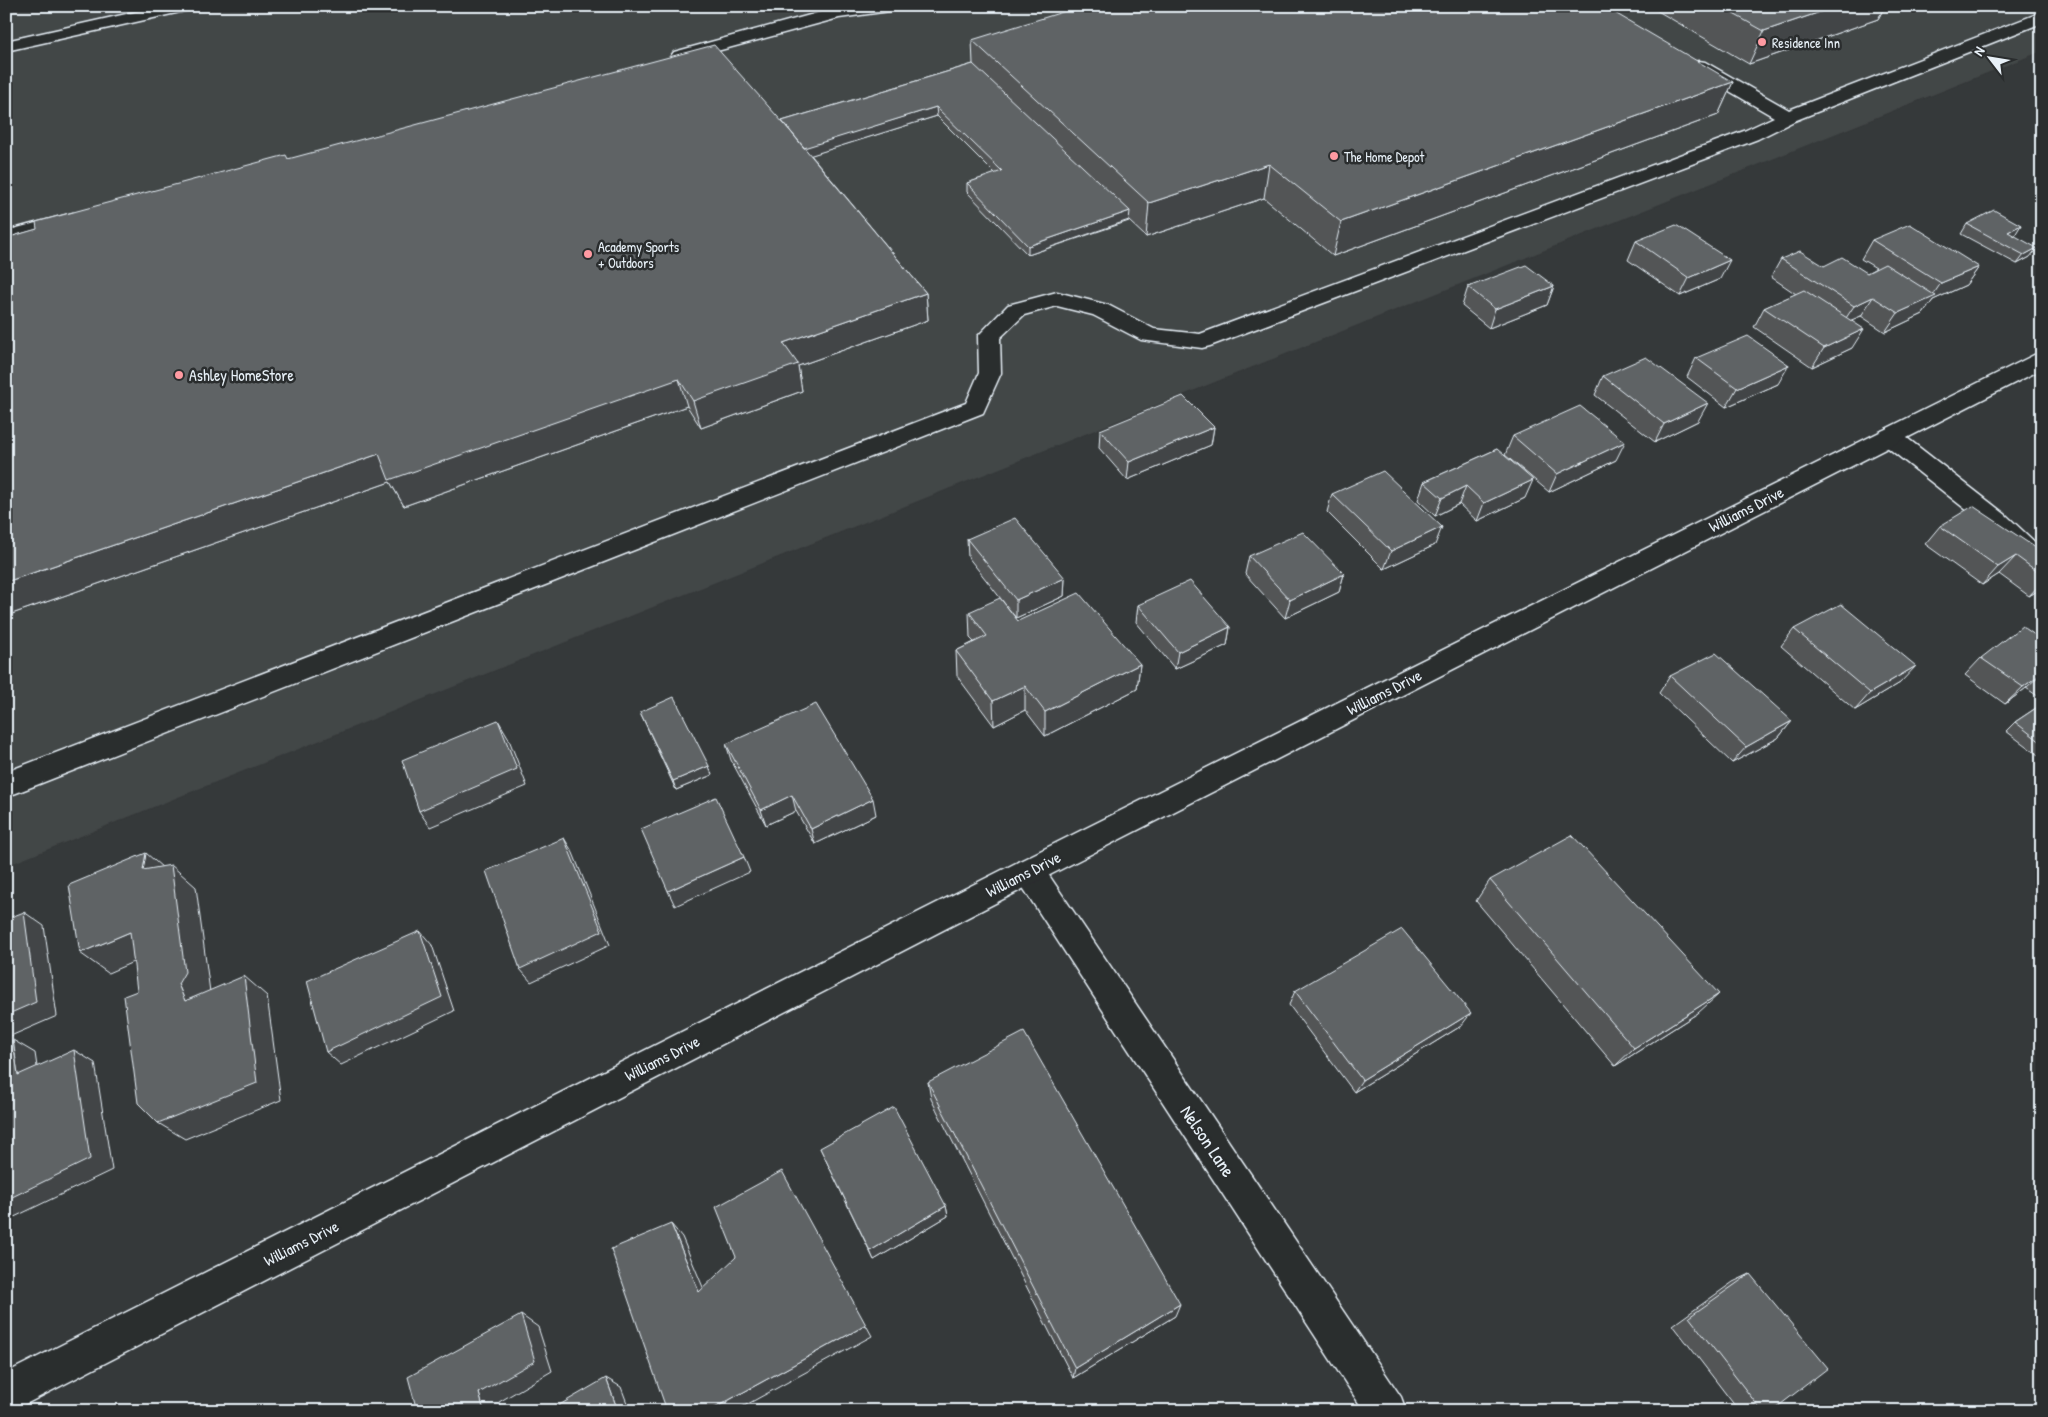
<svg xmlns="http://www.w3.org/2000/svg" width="2048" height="1417" font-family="'Patrick Hand',sans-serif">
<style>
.built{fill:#424647}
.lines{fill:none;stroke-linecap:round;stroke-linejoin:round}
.lane-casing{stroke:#e8f1f8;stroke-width:3}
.street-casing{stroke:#e8f1f8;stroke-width:3}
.secondary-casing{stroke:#e8f1f8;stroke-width:3}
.lane{fill:#2a2d2e;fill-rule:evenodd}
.street{fill:#2a2d2e;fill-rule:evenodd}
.secondary{fill:#2a2d2e;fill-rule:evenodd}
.wall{fill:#525557;stroke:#e8f1f8}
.shaded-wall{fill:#424547;stroke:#e8f1f8}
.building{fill:#5f6365;stroke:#e8f1f8}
.poi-dot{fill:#ff9aa2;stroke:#2a2d2e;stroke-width:2}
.labels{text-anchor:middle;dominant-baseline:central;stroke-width:5;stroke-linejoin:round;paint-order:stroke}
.far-poi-label{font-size:14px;fill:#e8f1f8;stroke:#2a2d2e;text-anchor:start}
.poi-label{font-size:16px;fill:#e8f1f8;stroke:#2a2d2e;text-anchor:start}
.street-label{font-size:16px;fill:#e8f1f8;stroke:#2a2d2e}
.near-street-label{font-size:19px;fill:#e8f1f8;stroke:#2a2d2e}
</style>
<rect width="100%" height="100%" fill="#35393a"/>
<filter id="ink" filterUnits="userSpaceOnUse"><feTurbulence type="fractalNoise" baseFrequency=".02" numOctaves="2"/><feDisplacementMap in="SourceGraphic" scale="10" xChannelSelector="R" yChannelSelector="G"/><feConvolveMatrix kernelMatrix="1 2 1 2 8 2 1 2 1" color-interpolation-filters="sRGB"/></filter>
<g filter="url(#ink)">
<path class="built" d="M6 6H2042V51L6 866Z"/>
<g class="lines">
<defs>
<path id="lane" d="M162 6H193L191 10 185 11 6 51V41Z
M851 6H898L896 10 890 11 839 18 680 61 674 60 671 56 674 52 832 9Z
M2042 12V23L1794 121 1758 139 1210 346 1202 348 1141 340 1093 315 1057 306 1024 315 1000 338 1001 373 983 413 6 797V772L966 403 979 373 978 336 1008 305 1057 292 1108 305 1154 329 1200 334 1744 131 1774 117 1693 70 1690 66 1693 62 1699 61 1705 62 1789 110Z
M73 213 80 215 83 219 80 223 6 243V231Z
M1890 429 1898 431 2006 515 2042 549V573L2033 571 1988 527 1882 443 1878 437 1882 431Z"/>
<path id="street" d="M1029 858 1040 862 1401 1397 1406 1411H1364L1018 880 1014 871 1018 862Z"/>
<path id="secondary" d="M2042 353V369L1040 880 20 1407 6 1411V1373L1018 862 2034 355Z"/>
</defs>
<use href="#lane" class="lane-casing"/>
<use href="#street" class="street-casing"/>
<use href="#secondary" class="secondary-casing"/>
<use href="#lane" class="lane"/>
<use href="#street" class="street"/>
<use href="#secondary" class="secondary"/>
</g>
<path class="wall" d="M1649 6H1885L1878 19 1749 64Z
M972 40 1733 82 1718 115 1333 256 1264 198 1146 237 1129 221 1028 255 967 192V183L995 174 937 116 811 155 926 293 928 320 798 366 802 391 701 428 687 406 404 506 390 482 6 616V238L288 159 782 121 973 64Z
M1967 224 2021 225 2014 235 2030 257 2017 264 1961 234Z
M1872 240 1979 267 1966 285 1933 300 1923 314 1885 332 1861 316 1850 320 1852 348 1812 367 1754 327 1764 308 1796 294 1771 277 1781 259 1867 273 1876 268 1861 259Z
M1636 241 1720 279 1680 296 1628 260Z
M1554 286 1547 305 1489 328 1462 306 1468 287Z
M1696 358 1778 384 1726 407 1687 377Z
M1603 376 1698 421 1655 442 1595 395Z
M1214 427 1211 445 1127 480 1099 448 1100 430Z
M1513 436 1616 460 1549 492 1505 455Z
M1497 449 1525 498 1477 521 1459 504 1435 516 1418 500 1424 482Z
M1332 494 1435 545 1384 569 1327 512Z
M1940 526 2042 552V588L2029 596 1999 574 1982 585 1925 544Z
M967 539 1065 578 1064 596 1016 618 968 557Z
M1249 556 1344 574 1339 592 1285 618 1245 574Z
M1138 605 1230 627 1227 645 1175 669 1136 622Z
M969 612 1018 621 1140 664 1137 689 1045 736 1025 710 994 726 957 676 956 651 974 642 970 638Z
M1794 629 1900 683 1855 710 1781 646Z
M2042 640V699L2026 688 2005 704 1965 675 1981 658Z
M1670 676 1792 721 1778 738 1732 763 1659 693Z
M2042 704V758L2006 731 2015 722Z
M640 712 712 775 676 790Z
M726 744 876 815 815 844 796 811 766 825 731 760Z
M1490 880 1698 1013 1615 1066 1476 901Z
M1295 991 1461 1026 1354 1092 1289 1005Z
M928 1082 1175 1316 1073 1378 931 1099Z
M820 1148 946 1206 948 1216 874 1260Z
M1750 1274 1772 1411H1739L1673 1325 1733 1282Z"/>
<path class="shaded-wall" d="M1838 6H1885L1878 19 1749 64 1764 31Z
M1733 82 1718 115 1333 256 1341 222Z
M936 107 937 116 796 160 795 150Z
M1269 164 1264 198 1146 237 1149 203Z
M1130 211 1129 220 1028 255V246Z
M2021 225 2015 235 2002 242 2008 232Z
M2037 248 2030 257 2017 264 2024 255Z
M1730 260 1720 279 1680 296 1689 278Z
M1979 267 1966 285 1933 300 1923 314 1885 332 1898 313 1931 298 1941 283Z
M1554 286 1547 305 1489 328 1495 309Z
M926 293 928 320 798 366 802 391 701 428 693 401 783 343Z
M1873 297 1861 316 1842 324 1854 306Z
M1864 329 1852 348 1812 367 1824 348Z
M1789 365 1778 384 1726 407 1737 388Z
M679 379 687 406 404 506 390 482 6 616V582L379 454Z
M1708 403 1698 421 1655 442 1664 424Z
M1214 427 1211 445 1127 480 1129 462Z
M1625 442 1616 460 1549 492 1557 474Z
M1533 480 1525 498 1477 521 1484 503Z
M1466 486 1459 504 1435 516 1442 498Z
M1442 527 1435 545 1384 569 1391 551Z
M2016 556 1999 574 1982 585 1998 567Z
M1344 574 1339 592 1285 618 1290 600Z
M1065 578 1064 596 1016 618V600Z
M2042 582V588L2029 596Z
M1230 627 1227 645 1175 669 1178 652Z
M1140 664 1137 689 1045 736V712Z
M1916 666 1900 683 1855 710 1870 693Z
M2042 673 2026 688 2005 704 2023 687Z
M1025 686V710L994 726 993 701Z
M498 720 508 737 527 786 430 827 419 811Z
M1792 721 1778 738 1732 763 1746 747Z
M709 766 712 775 676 790 673 781Z
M792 795 796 811 766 825 761 810Z
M873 799 876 815 815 844 811 829Z
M564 838 573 853 610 945 531 982 520 969Z
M146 853 171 875 143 870Z
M744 857 750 872 675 906 668 891Z
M171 865 196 887 210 992 185 1001 178 984Z
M24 912 44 926 57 1016 6 1038V1015Z
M420 931 432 945 454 1011 341 1065 326 1052Z
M130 932 156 952 108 973 80 953Z
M244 976 267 996 281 1100 185 1139 158 1123Z
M1719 994 1698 1013 1615 1066 1634 1048Z
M1471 1013 1461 1026 1354 1092 1362 1080Z
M13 1040 35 1053 40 1087 18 1075Z
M74 1050 95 1063 112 1170 6 1221V1200Z
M946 1206 948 1216 874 1260 870 1251Z
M671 1224 682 1237 710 1304 699 1292Z
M1180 1304 1175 1316 1073 1378 1075 1368Z
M521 1315 538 1327 552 1371 499 1402 501 1411H484L479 1393Z
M866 1325 872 1336 735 1411H709Z
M606 1378 621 1387 630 1411H618Z"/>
<path class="building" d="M1082 6H1603L1733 82 1341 222 1269 164 1149 203 972 40Z
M1719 6H1838L1764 31Z
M714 45 792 133 926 293 783 343 798 364 693 401 679 379 389 480 379 454 6 582V238L37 229 36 222 286 155 288 159Z
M973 64 1130 211 1028 246 967 183 1002 171 936 107 804 148 782 121Z
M1994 210 2021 225 2008 232 2037 248 2024 255 1967 224Z
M1910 224 1979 267 1941 283 1872 240Z
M1676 225 1730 260 1689 278 1636 241Z
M1800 251 1824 266 1842 257 1867 273 1885 264 1936 296 1898 313 1873 297 1854 306 1781 259Z
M1526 265 1554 286 1495 309 1468 287Z
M1804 290 1864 329 1824 348 1764 308Z
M1748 336 1789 365 1737 388 1696 358Z
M1646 357 1708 403 1664 424 1603 376Z
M1183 396 1214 427 1129 462 1100 430Z
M1580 406 1625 442 1557 474 1513 436Z
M1497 449 1533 480 1484 503 1466 486 1442 498 1424 482Z
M1383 471 1442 527 1391 551 1332 494Z
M1973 506 2042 552V575L2016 556 1998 567 1940 526Z
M1015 518 1065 578 1016 600 967 539Z
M1303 532 1344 574 1290 600 1249 556Z
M1190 581 1230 627 1178 652 1138 605Z
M1079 593 1140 664 1045 712 1025 686 993 701 956 651 987 636 969 612 1000 598 1018 621Z
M1841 604 1916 666 1870 693 1794 629Z
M2022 626 2042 640V673L2023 687 1981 658Z
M1716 653 1792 721 1746 747 1670 676Z
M674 697 709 766 673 781 640 712Z
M816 704 873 799 811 829 792 795 761 810 726 744Z
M2042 704V743L2015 722Z
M498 720 517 769 419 811 402 760Z
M716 797 744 857 668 891 641 829Z
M1572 835 1719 994 1634 1048 1490 880Z
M564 838 602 931 520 969 486 871Z
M146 853 143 870 171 865 185 972 178 984 185 1001 244 976 257 1083 158 1123 138 1103 124 996 137 991 130 932 80 953 69 885Z
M24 912 36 1002 6 1015V919Z
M1402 929 1471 1013 1362 1080 1295 991Z
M420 931 442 997 326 1052 307 981Z
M1024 1032 1180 1304 1075 1368 928 1082Z
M13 1040 18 1075 74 1050 90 1159 6 1200V1044Z
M894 1107 946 1206 870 1251 820 1148Z
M782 1171 866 1325 709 1411H667L611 1249 671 1224 699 1292 736 1257 716 1207Z
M1750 1274 1828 1368 1772 1411H1762L1689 1317Z
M521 1315 535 1361 479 1393 484 1411H417L408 1377Z
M606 1378 618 1411H549Z"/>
</g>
<g class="poi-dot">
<circle cx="1762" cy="42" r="5"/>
<circle cx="1334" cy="156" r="5"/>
<circle cx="588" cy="254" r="5"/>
<circle cx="179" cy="375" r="5"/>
</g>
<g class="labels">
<g class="far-poi-label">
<text x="1772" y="42">Residence Inn</text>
<text x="1344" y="156">The Home Depot</text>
<text x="598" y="246">Academy Sports<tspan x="598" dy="16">+ Outdoors</tspan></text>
</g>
<g class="poi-label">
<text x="189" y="375">Ashley HomeStore</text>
</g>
<g class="street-label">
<text transform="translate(1746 509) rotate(-27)">Williams Drive</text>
<text transform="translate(1384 692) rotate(-27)">Williams Drive</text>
<text transform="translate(1023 874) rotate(-27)">Williams Drive</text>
<text transform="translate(662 1058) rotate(-27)">Williams Drive</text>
<text transform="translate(301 1243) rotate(-27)">Williams Drive</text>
</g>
<g class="near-street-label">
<text transform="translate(1208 1141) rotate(56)">Nelson Lane</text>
</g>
</g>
<rect width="2048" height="1417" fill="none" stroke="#2a2d2e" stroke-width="25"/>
<rect x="12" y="12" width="2023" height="1392" fill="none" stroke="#e8f1f8" stroke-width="2" filter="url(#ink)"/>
<g transform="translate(1990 58) rotate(301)" stroke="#2a2d2e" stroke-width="4" paint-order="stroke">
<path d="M0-4L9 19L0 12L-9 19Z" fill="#e8f1f8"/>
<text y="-8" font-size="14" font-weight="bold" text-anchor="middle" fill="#e8f1f8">N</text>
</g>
</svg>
